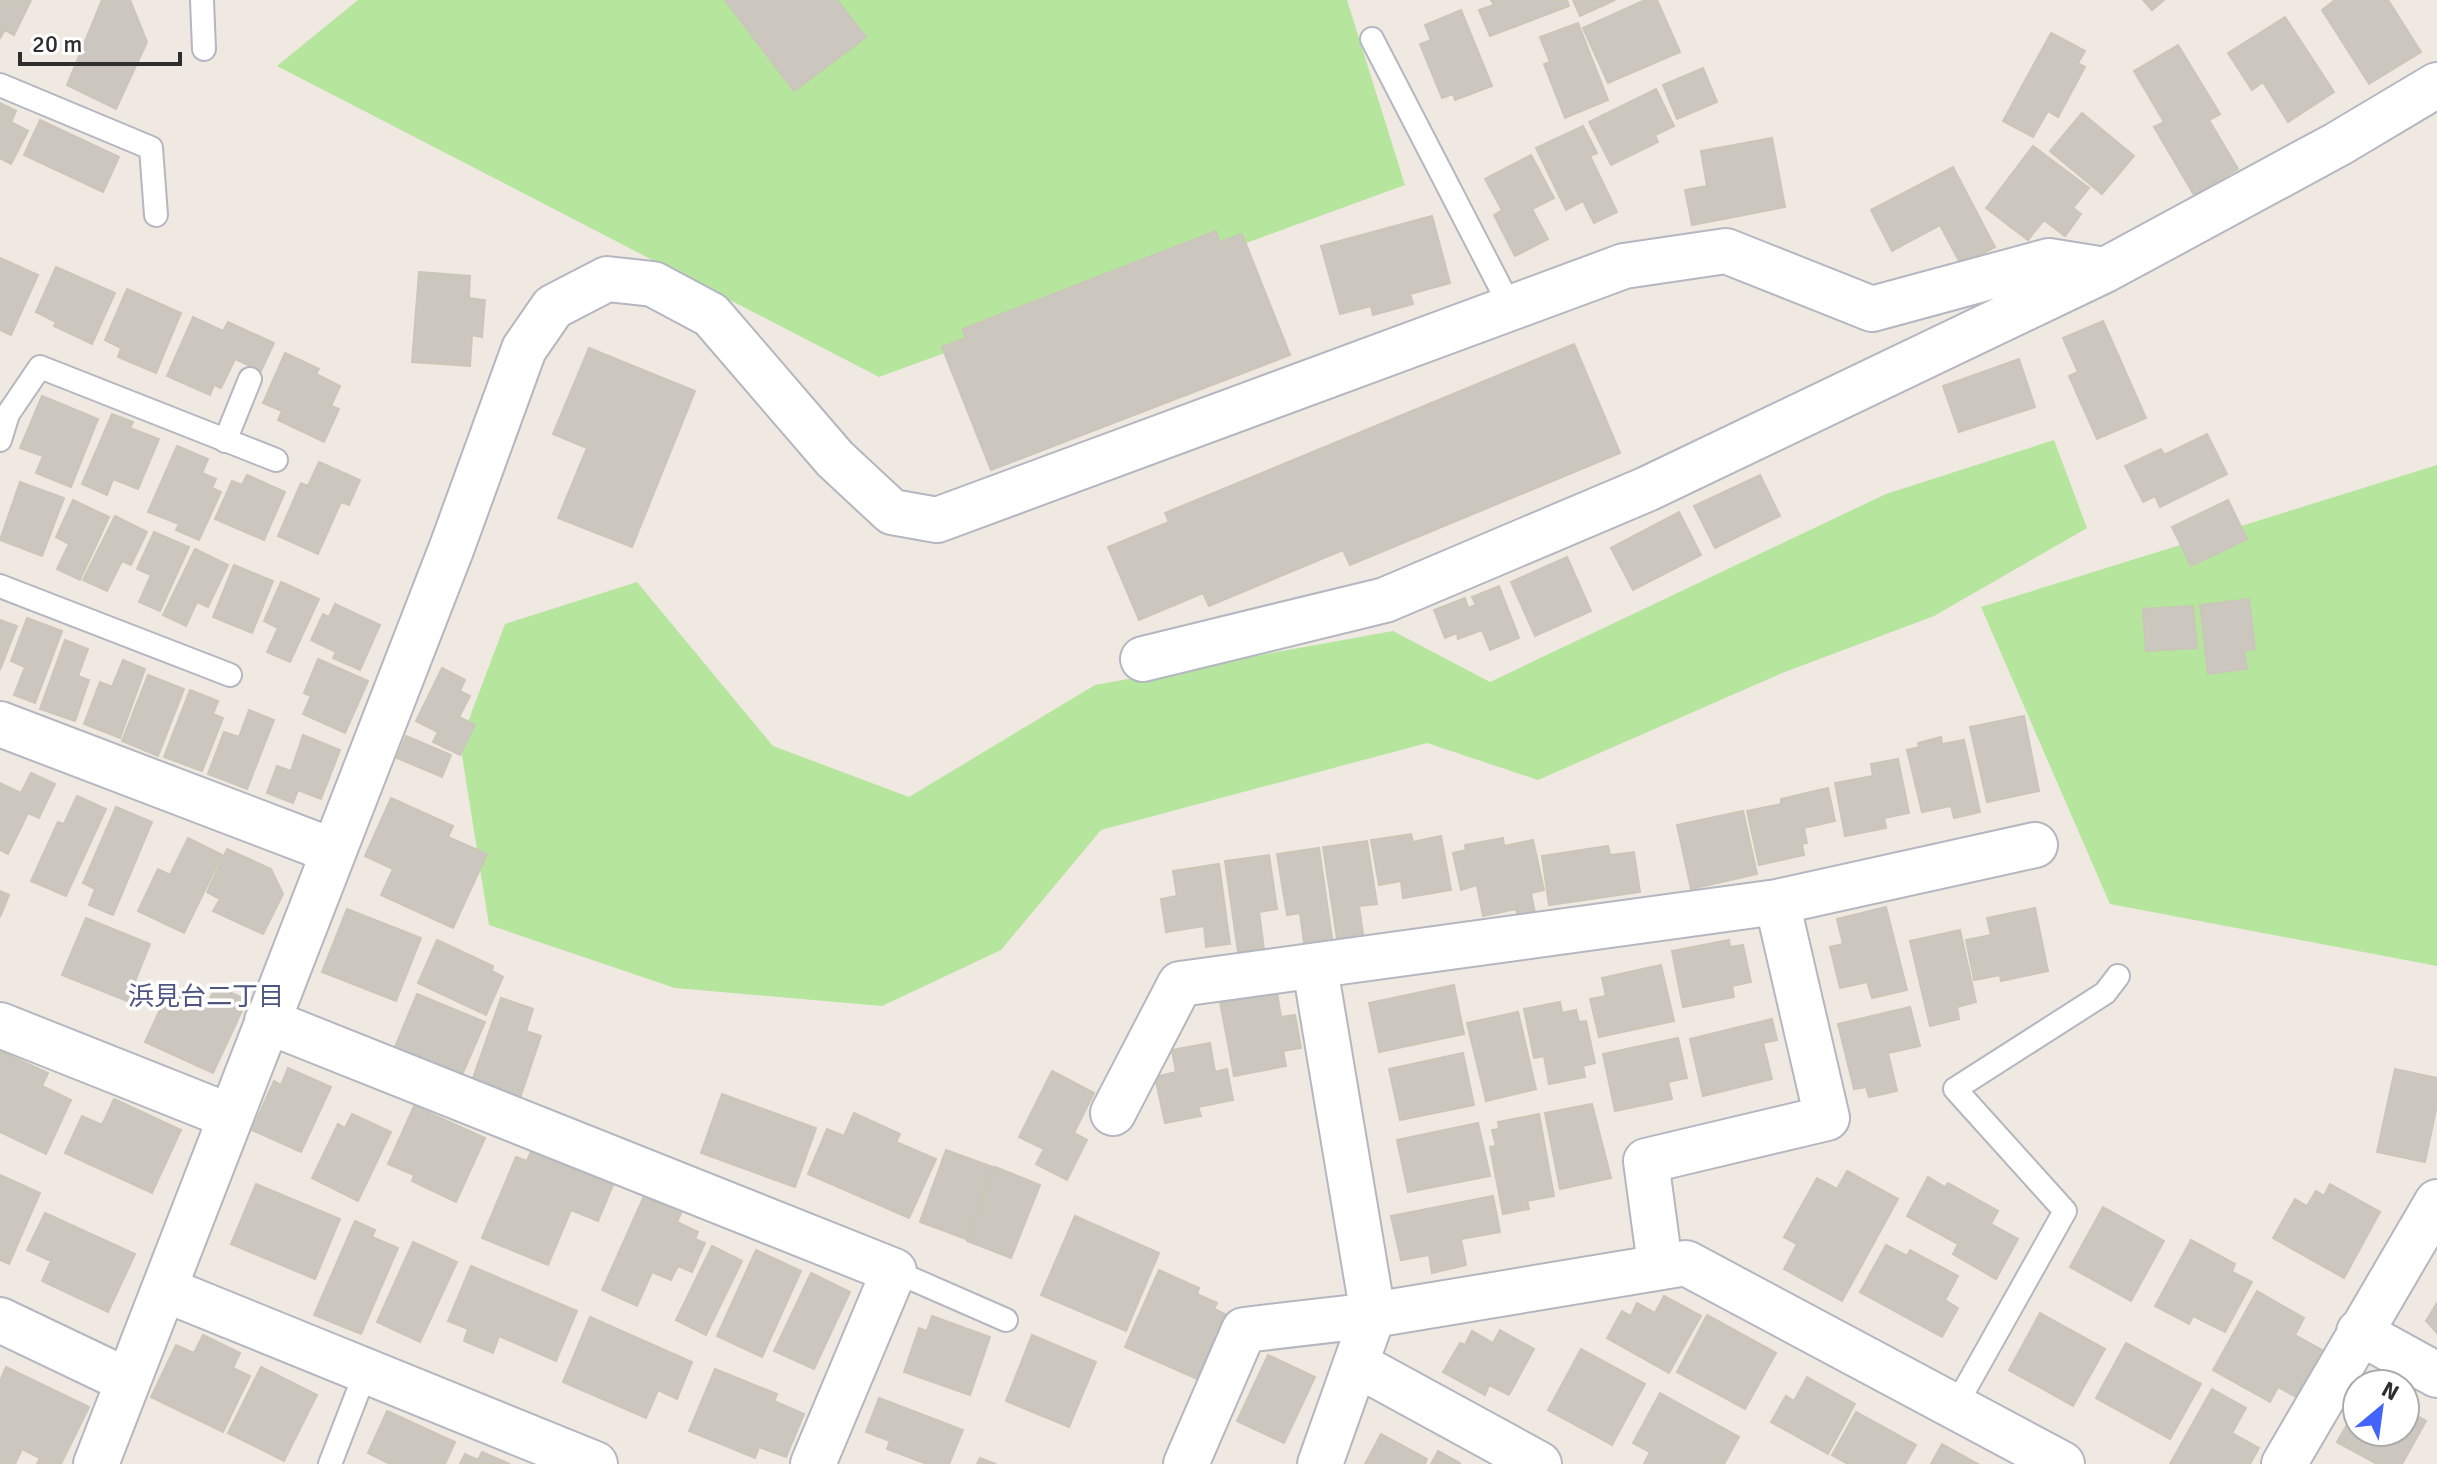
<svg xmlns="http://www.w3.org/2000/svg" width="2437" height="1464" font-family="Signika,'Noto Sans JP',sans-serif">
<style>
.green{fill:#b6e59e}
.building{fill:#cbc7bf;stroke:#cbc5ba;stroke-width:2}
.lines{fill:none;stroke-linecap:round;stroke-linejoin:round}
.service-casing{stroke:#b4b7c1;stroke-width:26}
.minor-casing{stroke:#b4b7c1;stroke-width:48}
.service{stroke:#fff;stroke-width:22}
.minor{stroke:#fff;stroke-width:44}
.labels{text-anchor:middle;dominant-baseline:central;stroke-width:7;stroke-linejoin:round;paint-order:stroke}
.neighbourhood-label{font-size:26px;fill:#4d5680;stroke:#fff}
</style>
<rect width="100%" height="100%" fill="#efe9e1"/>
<path class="green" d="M358 0H1347L1405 185 879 377 277 66Z
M2054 440 2087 528 1934 616 1782 673 1538 780 1427 743 1101 830 1001 950 882 1006 675 988 489 925 460 743 505 624 637 582 773 746 909 797 1095 685 1393 631 1490 682 1886 494Z
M2437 465V966L2110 904 1981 607Z"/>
<path class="building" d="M0 0H31L14 35 5 30 0 38Z
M102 0H130L147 42 116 109 67 85Z
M725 0H837L866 37 794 91Z
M1491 0H1567L1569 6 1490 36 1479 10 1494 5Z
M1573 0H1615L1580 16Z
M1645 0H1657L1680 52 1608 83 1583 28Z
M2143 0H2164L2152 10Z
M2388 0 2421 52 2369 84 2322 10 2335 0Z
M1461 10 1492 86 1455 100 1453 94 1442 98 1420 44 1431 40 1425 25Z
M2285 17 2334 92 2288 122 2263 82 2252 90 2228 53Z
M1578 23 1608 100 1565 118 1544 64 1550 62 1540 37Z
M2051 33 2085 51 2078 63 2085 67 2058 117 2048 111 2033 137 2003 121Z
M2178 45 2220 114 2209 120 2238 169 2194 195 2154 127 2164 122 2134 71Z
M1703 68 1717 102 1677 119 1663 85Z
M1656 89 1674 126 1655 135 1658 142 1611 165 1589 122Z
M0 103 16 111 11 122 28 131 11 164 0 158Z
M2082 113 2134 156 2102 194 2050 151Z
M40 120 119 157 103 192 24 155Z
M1583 126 1597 153 1590 156 1617 212 1594 223 1583 201 1566 210 1536 148Z
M1772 138 1785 207 1692 225 1685 190 1707 186 1701 151Z
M2033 146 2089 188 2073 208 2081 214 2065 236 2044 220 2028 240 1986 208Z
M1531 155 1554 198 1532 209 1548 239 1515 256 1494 215 1502 210 1485 179Z
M1953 167 1995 247 1961 265 1940 225 1892 251 1871 210Z
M1432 216 1450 283 1410 294 1413 304 1373 315 1371 306 1340 314 1321 246Z
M1216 231 1219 242 1242 234 1290 355 991 470 942 347 966 338 963 329Z
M0 258 38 275 11 335 0 330Z
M56 267 115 293 92 344 54 326 56 322 36 312Z
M419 272 470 276 469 298 485 300 482 337 472 335 470 366 412 362Z
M127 289 181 313 156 373 118 357 121 348 105 340Z
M193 317 223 331 228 322 274 343 261 371 235 359 221 388 214 385 210 395 167 376Z
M2103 321 2146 418 2097 439 2069 376 2078 372 2063 338Z
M1574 344 1620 453 1350 565 1343 550 1209 606 1203 593 1139 620 1108 547 1169 522 1165 513Z
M589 348 695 391 632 547 558 518 587 448 553 434Z
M285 353 319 369 316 374 340 386 331 406 339 409 324 442 278 420 282 411 263 403Z
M2019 359 2035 407 1959 432 1943 386Z
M42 396 98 419 71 487 36 473 43 456 20 448Z
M112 414 133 422 130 428 159 439 138 489 113 479 107 495 82 484Z
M2207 434 2227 474 2160 507 2155 496 2143 502 2125 466 2161 449 2164 455Z
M177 446 208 459 202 473 216 479 212 488 221 492 199 540 176 530 179 524 148 512Z
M319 462 360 480 349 505 341 502 318 554 278 536 301 483 308 486Z
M247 475 285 492 264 540 215 519 232 481 242 485Z
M1760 475 1780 516 1715 548 1694 506Z
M20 482 64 498 42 556 0 540Z
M73 500 109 517 80 580 57 569 69 544 56 537Z
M2228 500 2247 539 2191 566 2172 527Z
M1679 512 1701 555 1633 590 1611 548Z
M115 516 147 532 131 565 122 561 107 591 83 580Z
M154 532 189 547 160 611 139 602 151 575 137 569Z
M195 549 228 565 208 607 197 602 186 626 163 615Z
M1567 557 1591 611 1535 636 1511 582Z
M234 565 273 581 252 633 213 617Z
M281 582 319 599 290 662 267 652 278 628 264 621Z
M1499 586 1519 638 1490 650 1482 630 1458 639 1457 633 1445 638 1434 610 1465 598 1468 608 1476 605 1472 597Z
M2249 599 2255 649 2244 651 2247 669 2208 674 2200 605Z
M335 604 380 625 360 670 333 658 336 652 311 640 323 614 329 617Z
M2193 606 2197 648 2146 651 2143 609Z
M27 618 62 631 35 703 14 695 25 667 11 661Z
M0 620 17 626 0 670Z
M65 640 88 649 78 676 89 680 75 721 40 709Z
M318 659 368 681 345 733 303 714 311 696 304 693Z
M123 660 145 669 120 738 84 724 100 682 112 687Z
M442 668 465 680 460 691 470 696 459 717 475 725 460 755 433 742 438 732 416 721Z
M148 675 184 689 158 756 122 741Z
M190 690 218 701 213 714 223 718 202 771 164 757Z
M249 710 274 720 247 789 208 774 224 732 239 737Z
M2024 716 2039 791 1987 802 1970 727Z
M303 735 340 750 321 799 298 790 293 803 267 793 277 766 291 771Z
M406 736 451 755 442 777 397 758Z
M1941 737 1942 744 1964 740 1980 812 1954 818 1951 806 1922 812 1907 750 1919 747 1918 743Z
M1898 759 1909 813 1884 818 1886 828 1845 836 1835 783 1873 776 1871 764Z
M31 773 55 784 39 818 28 813 8 854 0 850V783L21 793Z
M1828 788 1835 821 1804 828 1807 843 1802 844 1804 855 1759 865 1747 811 1781 804V799Z
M77 796 106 809 66 896 31 881 58 822 64 824Z
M391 798 453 826 448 837 487 854 453 928 381 895 393 869 365 856Z
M116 807 152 822 113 915 89 905 95 889 83 883Z
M1743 811 1757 874 1691 889 1677 825Z
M1411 834 1413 842 1441 836 1451 890 1403 898 1401 881 1379 885 1371 840Z
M188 838 222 855 184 933 138 911 158 869 170 875Z
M1503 838 1504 846 1533 840 1544 890 1531 893 1535 913 1518 916 1516 909 1483 916 1477 885 1461 890 1453 853 1466 850 1465 845Z
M1367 841 1377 904 1359 906 1363 934 1337 938 1323 847Z
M1608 846 1610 855 1634 852 1640 892 1549 905 1542 856Z
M1319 848 1332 938 1304 943 1300 913 1287 915 1277 854Z
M227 849 271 869 283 894 263 934 213 911 220 899 207 892Z
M1269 855 1277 909 1259 912 1264 949 1238 952 1225 861Z
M1219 864 1230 944 1206 947 1204 926 1166 932 1161 899 1177 896 1173 871Z
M0 891 9 895 0 917Z
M1886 907 1907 990 1872 998 1867 982 1840 988 1830 947 1843 944 1837 919Z
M2035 908 2048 971 2001 981 2000 975 1974 980 1966 940 1991 935 1987 918Z
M347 909 421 938 396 1001 322 972Z
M86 918 150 944 127 1001 62 975Z
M1960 930 1976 1002 1957 1007 1959 1019 1930 1026 1910 941Z
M437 940 493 966 492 971 503 977 486 1015 418 983Z
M1729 940 1730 947 1743 945 1751 982 1732 986 1734 997 1683 1007 1672 951Z
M1661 965 1674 1021 1599 1037 1590 999 1606 996 1602 978Z
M1454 985 1464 1034 1379 1052 1369 1003Z
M216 986 247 1000 213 1073 145 1042 170 988 207 1005Z
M1277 992 1281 1017 1295 1015 1301 1048 1283 1051 1286 1066 1234 1076 1220 1002Z
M417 994 485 1022 462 1075 395 1047Z
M501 998 533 1009 526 1031 541 1036 520 1098 472 1081Z
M1560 1002 1562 1013 1576 1010 1579 1022 1586 1021 1595 1063 1583 1066 1585 1077 1549 1084 1544 1056 1534 1058 1524 1009Z
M1910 1007 1920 1046 1888 1053 1897 1091 1869 1097 1866 1087 1854 1089 1838 1024Z
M1518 1012 1536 1089 1486 1101 1467 1023Z
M1772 1019 1777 1040 1763 1043 1772 1079 1703 1096 1690 1039Z
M1678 1038 1687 1078 1668 1082 1672 1099 1615 1111 1603 1054Z
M1210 1043 1215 1072 1227 1069 1233 1100 1198 1107 1201 1116 1165 1123 1155 1077 1176 1072 1172 1050Z
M0 1051 48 1073 42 1086 71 1100 46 1154 0 1132Z
M1463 1053 1474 1105 1400 1120 1389 1069Z
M288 1068 331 1087 301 1152 252 1130 274 1081 281 1085Z
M2395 1069 2437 1078V1105L2425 1162 2377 1152Z
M1052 1071 1094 1093 1074 1133 1087 1140 1067 1180 1036 1164 1044 1149 1019 1137Z
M722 1094 816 1128 795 1187 701 1153Z
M114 1099 181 1130 152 1193 65 1153 82 1116 102 1125Z
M1592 1104 1611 1178 1560 1189 1545 1113Z
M414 1106 485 1138 456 1202 412 1181 414 1175 388 1164Z
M854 1113 900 1134 896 1142 936 1159 909 1218 808 1174 827 1129 844 1136Z
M352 1114 391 1132 358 1201 312 1178 338 1124 345 1128Z
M1539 1114 1554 1196 1527 1201 1529 1209 1503 1214 1490 1147 1496 1146 1492 1130 1499 1129 1498 1122Z
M1478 1123 1490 1176 1408 1192 1397 1140Z
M946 1150 993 1167 966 1239 920 1222Z
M531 1151 613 1185 598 1221 571 1210 548 1265 482 1238 516 1157 527 1161Z
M995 1167 1040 1185 1011 1258 967 1241Z
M1847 1171 1898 1199 1842 1301 1784 1269 1797 1244 1784 1237 1817 1178 1837 1189Z
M0 1175 40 1193 9 1264 0 1260Z
M1928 1177 1945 1187 1948 1183 1998 1211 1991 1224 2018 1239 1996 1279 1953 1254 1958 1244 1907 1216Z
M256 1184 340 1219 315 1279 231 1244Z
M2330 1184 2380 1212 2344 1278 2273 1238 2295 1199 2307 1206 2316 1191 2324 1196Z
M644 1196 681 1213 677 1222 698 1232 695 1239 705 1243 692 1272 678 1266 671 1280 652 1272 637 1306 602 1290Z
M1493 1196 1500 1232 1461 1239 1466 1265 1432 1273 1429 1255 1401 1260 1391 1216Z
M2103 1207 2164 1241 2131 1301 2070 1267Z
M45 1213 135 1254 108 1312 42 1281 51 1261 27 1250Z
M1075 1216 1159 1253 1126 1331 1041 1295Z
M355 1221 375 1230 372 1237 398 1248 361 1334 314 1315Z
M2191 1240 2235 1264 2232 1272 2252 1282 2225 1332 2193 1316 2189 1324 2155 1306Z
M413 1242 457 1262 420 1342 377 1322Z
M1886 1245 1907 1256 1910 1250 1958 1276 1945 1300 1958 1308 1942 1337 1860 1292Z
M712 1246 742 1261 706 1335 676 1320Z
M756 1250 801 1271 762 1357 717 1336Z
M471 1266 577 1311 556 1361 499 1336 493 1353 464 1341 468 1329 448 1321Z
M1159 1270 1199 1288 1197 1294 1217 1303 1214 1309 1225 1314 1197 1379 1125 1347Z
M811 1273 850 1292 814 1369 774 1351Z
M2257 1291 2304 1318 2295 1335 2322 1350 2296 1397 2278 1387 2270 1402 2213 1370Z
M1664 1296 1701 1316 1669 1373 1607 1338 1622 1311 1631 1316 1637 1303 1655 1313Z
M2437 1303V1333L2426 1321Z
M2040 1313 2105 1349 2073 1406 2009 1370Z
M1707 1315 1776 1353 1745 1409 1677 1372Z
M932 1316 990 1337 970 1395 904 1372 919 1328 927 1331Z
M590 1317 692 1362 677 1399 658 1390 646 1418 563 1382Z
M1500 1330 1534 1349 1509 1395 1489 1385 1485 1395 1443 1372 1460 1343 1465 1345 1472 1331 1493 1343Z
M203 1335 240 1353 233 1368 250 1376 223 1432 151 1397 176 1345 194 1353Z
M1032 1335 1096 1362 1069 1427 1006 1401Z
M2126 1343 2201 1384 2170 1439 2096 1398Z
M1581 1349 1645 1384 1612 1445 1548 1410Z
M1268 1355 1315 1377 1284 1443 1237 1421Z
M6 1367 89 1407 61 1464H37L40 1458 22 1449 15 1464H0V1381Z
M261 1367 317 1395 284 1461 228 1433Z
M715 1369 777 1394 774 1401 804 1414 786 1457 759 1447 755 1458 689 1431Z
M1807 1377 1855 1404 1828 1454 1771 1422 1786 1396 1794 1401Z
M2212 1389 2246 1408 2232 1433 2259 1448 2250 1464H2170Z
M1660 1393 1739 1437 1724 1464H1644L1650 1452 1633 1443Z
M879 1398 963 1430 949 1464H927L887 1449 890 1441 866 1432Z
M2357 1407V1432H2405V1409L2426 1421 2402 1464H2377L2337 1442Z
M387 1411 455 1442 445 1464H390L368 1453Z
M1856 1412 1916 1445 1905 1464H1848L1832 1455Z
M1381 1434 1427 1459 1425 1464H1365Z
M1942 1444 1978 1464H1931Z
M1438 1451 1460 1463V1464H1431Z
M482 1452 510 1464H460L465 1454 478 1460Z
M980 1458 996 1464H977Z"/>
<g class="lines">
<defs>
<path id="service" d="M202 0 204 49
M1372 39 1511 308
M0 85 151 148 156 215
M0 440 8 414 40 367 276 460
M225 441 250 379
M0 586 230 675
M894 1271 1006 1320
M1955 1407 2065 1211 1955 1089 2105 993 2118 976
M330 1464 366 1371"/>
<path id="minor" d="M1143 659 1385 600 1647 489 2105 270 2338 144 2437 85
M0 724 333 851
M1315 968 1373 1315 1320 1464
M267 1021 894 1271 813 1464
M0 1025 229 1116
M1113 1113 1180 984 1777 902 2035 845
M1660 1265 1646 1161 1827 1118 1777 902
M164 1289 595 1464
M0 1320 128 1381
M2359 1332 2437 1375
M1356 1364 1539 1464
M96 1464 452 547 524 349 553 307 607 279 653 284 711 315 835 459 892 512 937 520 1624 266 1726 251 1872 309 2049 261 2105 270
M1186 1464 1244 1330 1373 1315 1686 1263 2062 1464
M2284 1464 2437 1202"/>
</defs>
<use href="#service" class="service-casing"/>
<use href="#minor" class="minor-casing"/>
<use href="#service" class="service"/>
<use href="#minor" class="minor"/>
</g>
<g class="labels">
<g class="neighbourhood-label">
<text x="206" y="997">浜見台二丁目</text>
</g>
</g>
<g transform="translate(2381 1408) rotate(29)"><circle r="38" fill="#ffffff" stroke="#ababab" stroke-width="2"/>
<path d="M0-6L14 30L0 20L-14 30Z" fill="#4264fb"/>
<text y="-12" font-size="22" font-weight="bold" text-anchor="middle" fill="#2e2e2e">N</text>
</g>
<path d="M20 52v12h160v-12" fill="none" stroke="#2e2e2e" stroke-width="4"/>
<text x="32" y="52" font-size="24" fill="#2e2e2e" stroke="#ffffff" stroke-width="6" paint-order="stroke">20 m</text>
</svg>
